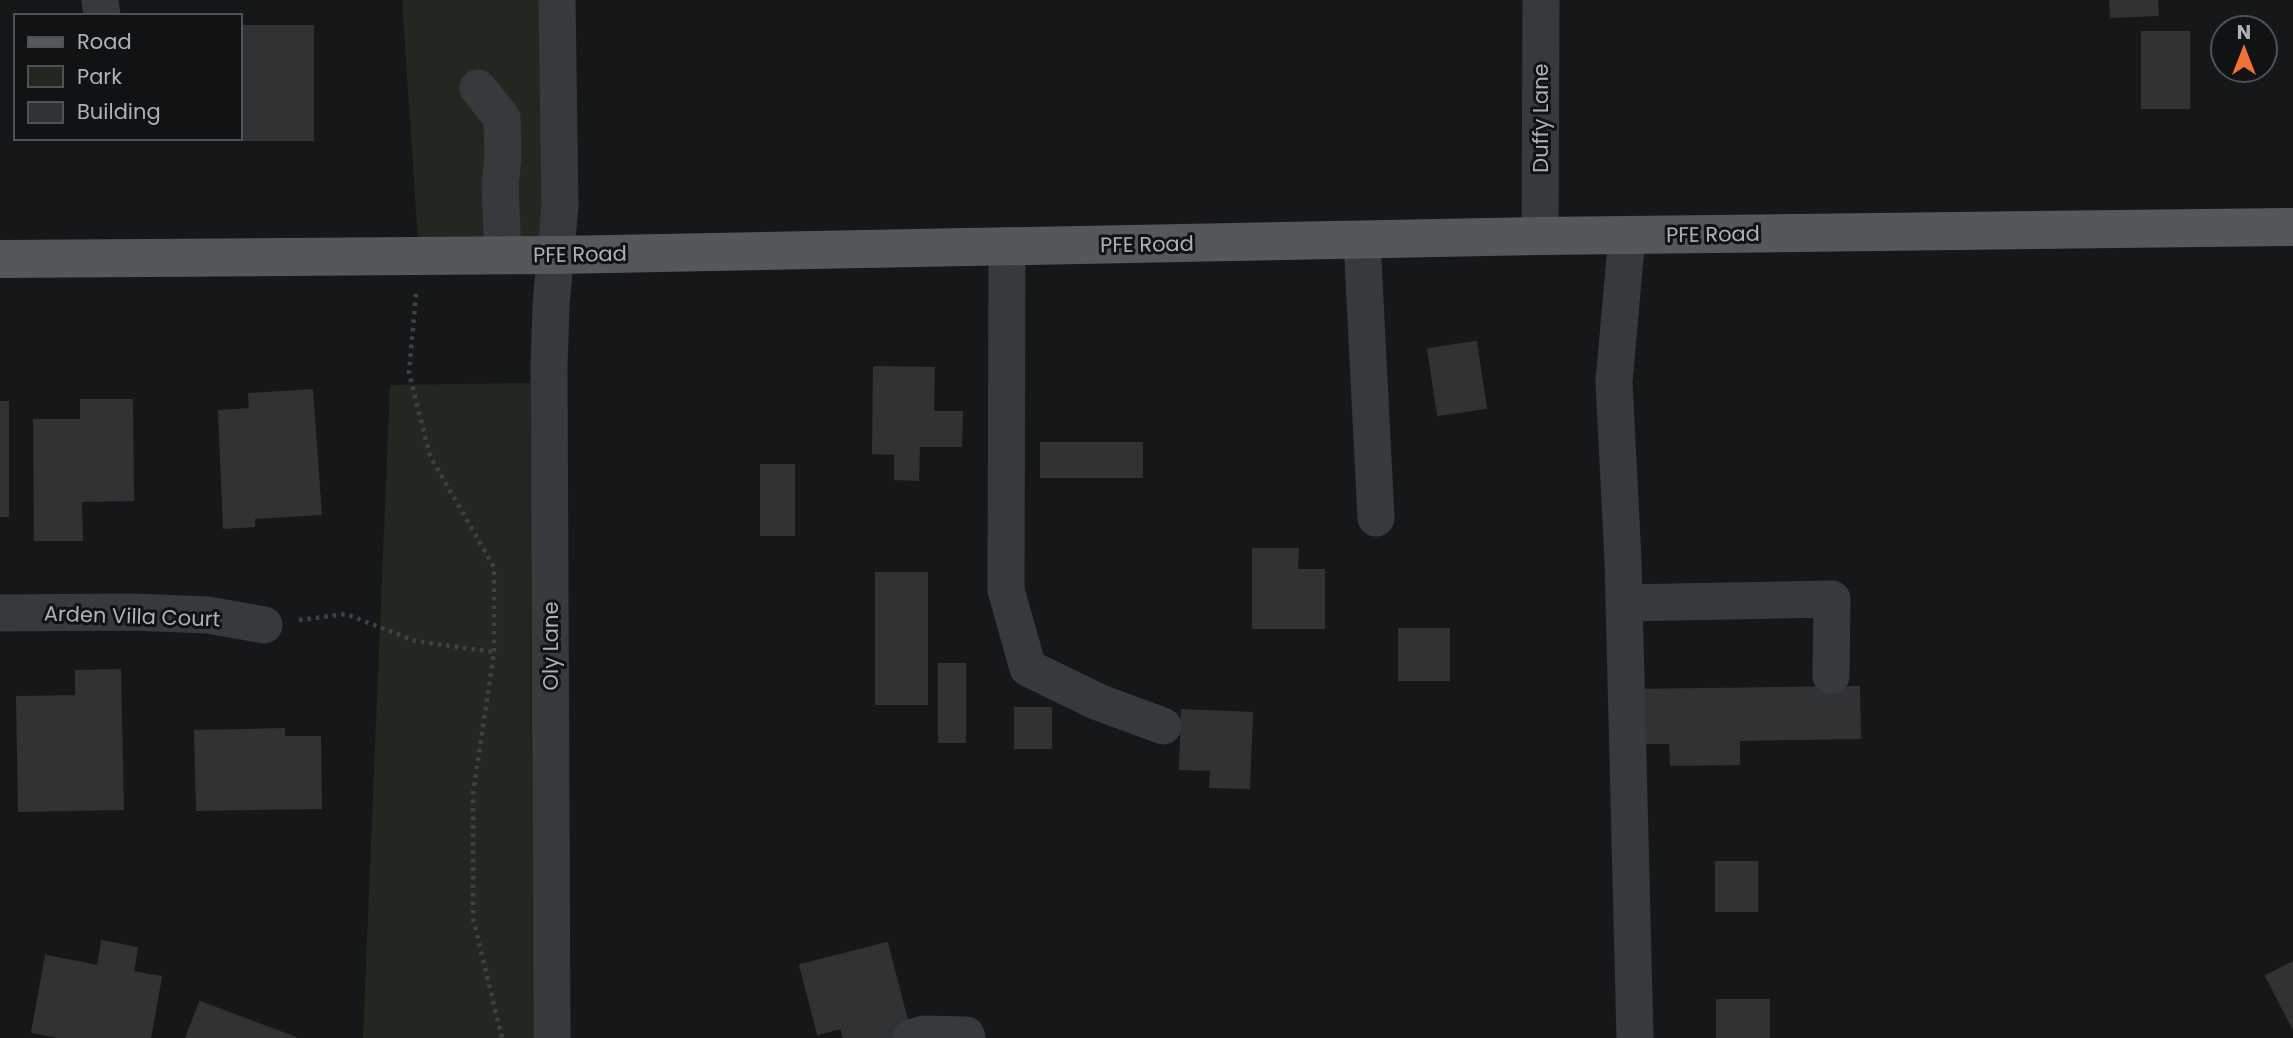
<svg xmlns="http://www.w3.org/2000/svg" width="2293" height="1038" font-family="Poppins,sans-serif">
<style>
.green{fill:#222820}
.building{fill:#313234;stroke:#303234;stroke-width:2}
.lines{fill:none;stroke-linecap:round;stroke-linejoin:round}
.path{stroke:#3d4244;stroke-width:4.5;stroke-dasharray:3.5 5;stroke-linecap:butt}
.minor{stroke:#373a3d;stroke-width:37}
.major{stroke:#53585c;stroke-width:38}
.labels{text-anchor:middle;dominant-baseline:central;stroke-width:6;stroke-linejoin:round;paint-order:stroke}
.street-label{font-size:21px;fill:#a8b3b8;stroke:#111213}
</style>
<rect width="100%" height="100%" fill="#161718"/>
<path class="green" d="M402 0H555L557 255 419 256Z
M530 383 533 1038H363L390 385Z"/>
<path class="building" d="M2110 0H2157L2158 15 2111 17Z
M240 26H313V140H189V138H240Z
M2142 32H2189V108H2142Z
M1476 342 1486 408 1438 415 1428 349Z
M874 367 934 368 933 412H962L961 446H919L918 480 895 479V454L873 453Z
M312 390 321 514 254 518V526L224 528 219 411 250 409 249 394Z
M81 400H132L133 500 81 501 82 540H35L34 420H81Z
M0 402H8V516H0Z
M1041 443H1142V477H1041Z
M761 465H794V535H761Z
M1253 549H1298L1297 570H1324V628H1253Z
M876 573H927V704H876Z
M1399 629H1449V680H1399Z
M939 664H965V742H939Z
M120 670 123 809 19 811 17 697 76 696V671Z
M1859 687 1860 738 1739 740V764L1671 765 1670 743H1632L1631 690Z
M1015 708H1051V748H1015Z
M1182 710 1252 713 1249 788 1210 787 1211 770 1180 769Z
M284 729V737H320L321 808 197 810 195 731Z
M1716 862H1757V911H1716Z
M102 941 137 948 133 972 161 977 150 1038H62L32 1032 46 956 98 966Z
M887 943 910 1032 887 1038H844L841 1028 818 1034 800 965Z
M2293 962V1028L2266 976Z
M1717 1000H1769V1038H1717Z
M200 1002 296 1038H186Z"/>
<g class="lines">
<path class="path" d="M416 294 409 373 430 456 494 567V652L473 794V918L502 1038
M299 620 346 614 415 641 494 652"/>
<path class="minor" d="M100 0 102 16
M478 88 502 118 503 156 500 185 503 255
M1627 235 1614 382 1623 560 1635 1038
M1540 236 1541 0
M1362 240 1376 518
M1007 247 1006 590 1028 668 1098 702 1163 726
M1624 603 1832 599 1831 676
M0 613 131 612 208 615 264 625
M552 1038 549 368 551 305 560 206 557 0
M911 1038 924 1034 966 1035 967 1038"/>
<path class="major" d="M0 259 557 255 1540 236 2293 227"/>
</g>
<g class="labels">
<g class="street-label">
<text transform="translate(1540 118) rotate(-90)">Duffy Lane</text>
<text transform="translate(1713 234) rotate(-1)">PFE Road</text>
<text transform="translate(1147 244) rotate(-1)">PFE Road</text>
<text transform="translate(580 254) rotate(-1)">PFE Road</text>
<text transform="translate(132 616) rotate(2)">Arden Villa Court</text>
<text transform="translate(550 646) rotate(-90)">Oly Lane</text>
</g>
</g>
<rect x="14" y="14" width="228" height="126" fill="#111213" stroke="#4d5255" stroke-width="2"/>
<rect x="28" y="37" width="35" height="10" fill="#53585c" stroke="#4d5255" stroke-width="2"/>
<text x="77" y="49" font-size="21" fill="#a8b3b8">Road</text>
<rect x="28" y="66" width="35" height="21" fill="#222820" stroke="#4d5255" stroke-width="2"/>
<text x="77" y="84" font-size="21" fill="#a8b3b8">Park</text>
<rect x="28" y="102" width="35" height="21" fill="#313234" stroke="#4d5255" stroke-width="2"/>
<text x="77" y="119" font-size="21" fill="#a8b3b8">Building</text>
<g transform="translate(2244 49)"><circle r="33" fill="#111213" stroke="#4d5255" stroke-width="2"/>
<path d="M0-5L12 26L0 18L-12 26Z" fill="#f17135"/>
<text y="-10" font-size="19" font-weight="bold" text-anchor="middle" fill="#a8b3b8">N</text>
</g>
</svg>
